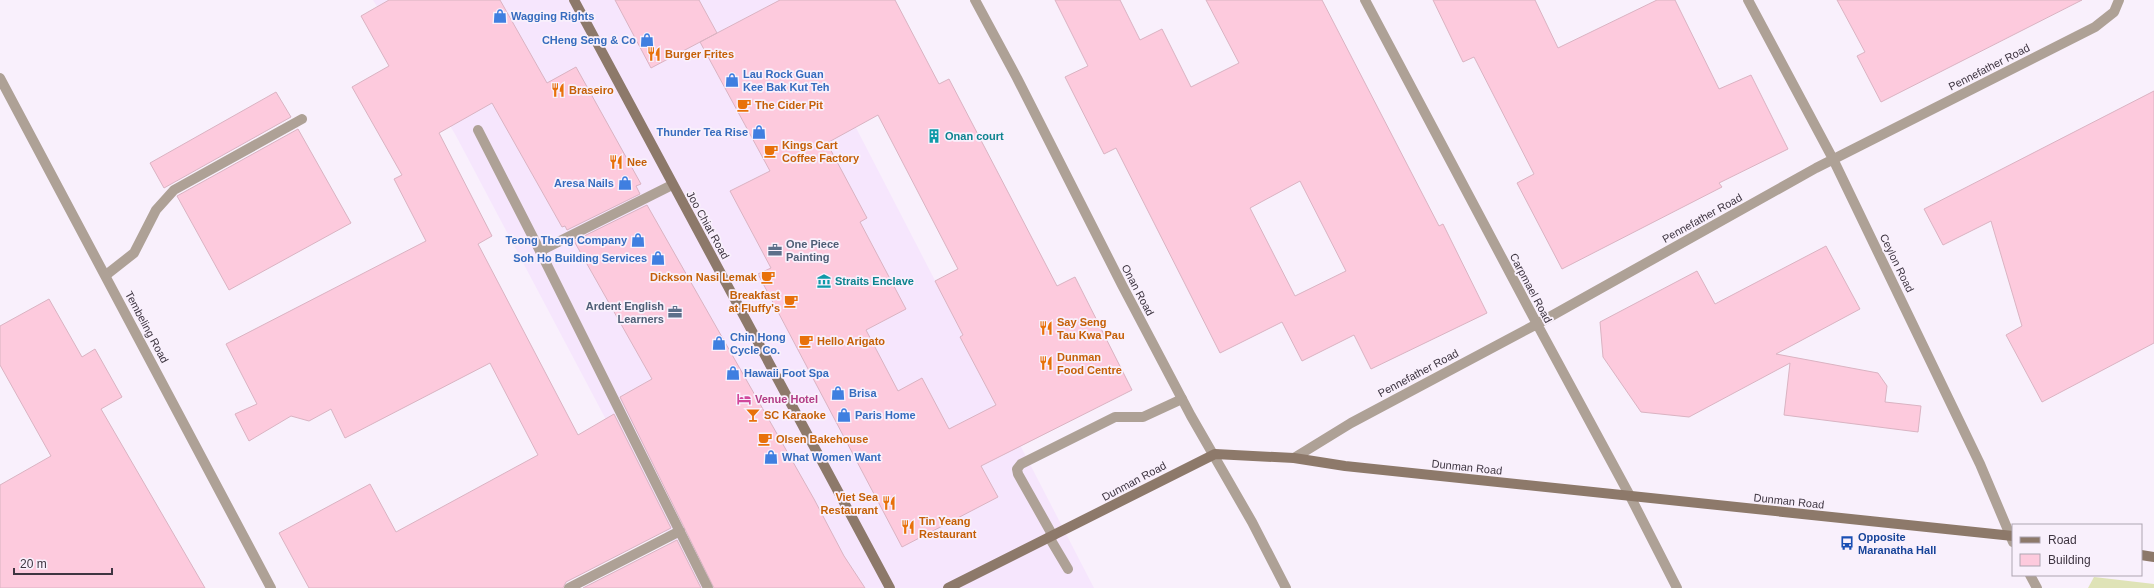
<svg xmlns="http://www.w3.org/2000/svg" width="2154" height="588" font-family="Helvetica,sans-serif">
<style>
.built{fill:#f6e6fd}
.green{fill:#dfe3b7}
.building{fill:#fdcadd;stroke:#dab3c2;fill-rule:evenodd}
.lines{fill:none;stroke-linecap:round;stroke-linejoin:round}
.lane{stroke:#aea196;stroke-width:10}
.street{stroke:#aea196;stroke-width:10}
.secondary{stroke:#8d796a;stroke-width:10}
.labels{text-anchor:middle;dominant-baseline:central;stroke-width:3.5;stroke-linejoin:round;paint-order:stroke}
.shop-label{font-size:11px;font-weight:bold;fill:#366cbe;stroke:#f9f0fc;text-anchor:start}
.food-label{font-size:11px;font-weight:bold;fill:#c56008;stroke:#f9f0fc;text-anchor:start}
.street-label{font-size:11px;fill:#3e3541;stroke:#f9f0fc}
.culture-label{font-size:11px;font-weight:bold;fill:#0d838f;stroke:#f9f0fc;text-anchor:start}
.service-label{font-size:11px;font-weight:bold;fill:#4e5e75;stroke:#f9f0fc;text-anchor:start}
.hotel-label{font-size:11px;font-weight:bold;fill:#b23c85;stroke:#f9f0fc;text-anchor:start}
.transit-label{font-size:11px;font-weight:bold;fill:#164399;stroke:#f9f0fc;text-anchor:start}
</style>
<rect width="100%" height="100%" fill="#f9f0fc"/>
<path class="built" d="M373 0H790L1094 588H695L455 134Z"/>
<path class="green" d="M2094 577 2154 584V588H2088Z"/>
<path class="building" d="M389 0H500L547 83 576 67 641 184 636 186 640 194 567 230 565 226 562 227 492 103 439 133 492 236 478 244 578 435 614 414 671 528 566 582 563 588H309L279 533 370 484 396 532 538 455 490 363 345 438 331 409 309 421 291 416 249 441 235 414 257 404 226 344 426 241 394 179 402 175 352 87 389 66 361 16Z
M615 0H699L717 33 651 68Z
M780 0H895L939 84 949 79 1057 286 1075 277 1132 390 981 466 998 497 902 547 758 274 771 268 730 191 770 171 700 42ZM878 115 958 269 935 281 963 335 960 337 996 405 949 429 922 378 898 391 866 330 906 309 860 222 867 218 827 143Z
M1055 0H1120L1140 40 1162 29 1191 87 1239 63 1206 0H1322L1439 226 1443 224 1487 313 1371 369 1354 335 1302 361 1282 322 1220 353 1116 148 1104 154 1065 77 1088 66ZM1300 181 1346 271 1295 296 1250 208Z
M1433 0H1535L1558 48 1657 0H1675L1719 89 1751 75 1788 149 1719 183 1722 187 1562 269 1517 183 1534 174 1474 57 1463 62Z
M1837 0H2082L1881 102 1857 56 1865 52Z
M2154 91V343L2042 402 2006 335 2022 326 1991 221 1943 245 1924 209Z
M276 92 291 117 164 188 150 163Z
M298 129 351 223 229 290 177 196Z
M647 205 814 499 844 556 865 588H714L620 397 652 379 574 241Z
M1826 246 1860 309 1776 354 1878 373 1887 386 1885 402 1921 406 1918 432 1784 415 1790 363 1689 417 1641 412 1603 357 1600 322 1697 271 1715 304Z
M49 299 82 357 95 349 122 397 101 409 205 588H0V485L51 456 0 365V326Z
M677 540 701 588H583Z"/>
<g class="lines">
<path class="lane" d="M478 130 540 251 708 588
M540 251 672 185
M106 275 134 253 156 210 174 190 302 119
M1053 536 1018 474 1017 469 1021 464 1115 417H1143L1182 399
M1049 537 1068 569
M569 588 680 531"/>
<path class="street" d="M975 0 1017 78 1122 285 1191 416 1252 522 1286 588
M1365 0 1537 324 1630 496 1677 588
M1748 0 1833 159 1980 464 2013 542
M0 78 271 588
M1294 458 1351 423 1537 324 1816 168 2095 27 2114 12 2119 0
M2030 575 2037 588"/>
<path class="secondary" d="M574 0 890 588
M2141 555 2154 557
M948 588 1215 454 1294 458 1345 466 2013 536"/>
</g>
<defs>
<symbol id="shop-bare" viewBox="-9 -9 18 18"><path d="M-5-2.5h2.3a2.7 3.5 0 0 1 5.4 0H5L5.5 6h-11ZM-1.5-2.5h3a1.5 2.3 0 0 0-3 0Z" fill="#3f7fe0" stroke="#f9f0fc" stroke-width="2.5" paint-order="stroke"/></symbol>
<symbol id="restaurant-bare" viewBox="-9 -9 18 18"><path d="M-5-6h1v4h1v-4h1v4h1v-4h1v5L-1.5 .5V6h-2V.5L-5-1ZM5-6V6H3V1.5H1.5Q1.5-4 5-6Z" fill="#e8710a" stroke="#f9f0fc" stroke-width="2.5" paint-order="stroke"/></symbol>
<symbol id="cafe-bare" viewBox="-9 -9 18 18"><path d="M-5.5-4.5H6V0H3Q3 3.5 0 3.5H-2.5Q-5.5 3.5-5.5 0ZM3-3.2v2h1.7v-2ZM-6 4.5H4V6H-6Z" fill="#e8710a" stroke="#f9f0fc" stroke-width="2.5" paint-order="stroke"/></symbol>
<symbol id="building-bare" viewBox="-9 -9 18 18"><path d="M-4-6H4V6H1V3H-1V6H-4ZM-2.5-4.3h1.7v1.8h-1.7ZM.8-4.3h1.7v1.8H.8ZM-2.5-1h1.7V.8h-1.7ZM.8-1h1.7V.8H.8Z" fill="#0f9aa8" stroke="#f9f0fc" stroke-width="2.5" paint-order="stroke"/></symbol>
<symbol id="office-bare" viewBox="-9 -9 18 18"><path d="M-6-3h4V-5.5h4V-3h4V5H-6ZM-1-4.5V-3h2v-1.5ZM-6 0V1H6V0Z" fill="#5c6f8a" stroke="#f9f0fc" stroke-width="2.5" paint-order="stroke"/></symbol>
<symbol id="museum-bare" viewBox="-9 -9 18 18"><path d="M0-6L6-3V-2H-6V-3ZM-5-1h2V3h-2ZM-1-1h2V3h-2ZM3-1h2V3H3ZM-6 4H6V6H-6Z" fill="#0f9aa8" stroke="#f9f0fc" stroke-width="2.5" paint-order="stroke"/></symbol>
<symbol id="hotel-bare" viewBox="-9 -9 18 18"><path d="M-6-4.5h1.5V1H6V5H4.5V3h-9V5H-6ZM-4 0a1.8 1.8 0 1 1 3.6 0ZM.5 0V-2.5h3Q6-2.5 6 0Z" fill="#d1479c" stroke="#f9f0fc" stroke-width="2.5" paint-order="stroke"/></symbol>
<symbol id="bar-bare" viewBox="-9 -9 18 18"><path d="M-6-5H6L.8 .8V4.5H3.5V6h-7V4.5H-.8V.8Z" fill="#e8710a" stroke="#f9f0fc" stroke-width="2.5" paint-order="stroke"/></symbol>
<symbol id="bus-bare" viewBox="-9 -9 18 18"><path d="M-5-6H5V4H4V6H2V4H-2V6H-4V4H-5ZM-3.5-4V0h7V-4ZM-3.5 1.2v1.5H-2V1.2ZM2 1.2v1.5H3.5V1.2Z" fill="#1a4fb4" stroke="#f9f0fc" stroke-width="2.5" paint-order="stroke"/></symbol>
</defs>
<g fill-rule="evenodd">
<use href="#shop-bare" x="490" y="6" width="20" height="20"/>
<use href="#shop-bare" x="637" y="30" width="20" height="20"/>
<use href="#restaurant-bare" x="644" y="44" width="20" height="20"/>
<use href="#shop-bare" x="722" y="70" width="20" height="20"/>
<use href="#restaurant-bare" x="548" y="80" width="20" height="20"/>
<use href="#cafe-bare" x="734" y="95" width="20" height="20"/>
<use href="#shop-bare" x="749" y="122" width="20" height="20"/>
<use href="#building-bare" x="924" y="126" width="20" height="20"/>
<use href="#cafe-bare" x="761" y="141" width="20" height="20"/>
<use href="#restaurant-bare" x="606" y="152" width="20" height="20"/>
<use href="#shop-bare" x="615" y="173" width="20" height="20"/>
<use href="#shop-bare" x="628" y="230" width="20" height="20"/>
<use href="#office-bare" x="765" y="240" width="20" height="20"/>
<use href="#shop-bare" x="648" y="248" width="20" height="20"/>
<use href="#cafe-bare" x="758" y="267" width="20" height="20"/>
<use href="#museum-bare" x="814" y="271" width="20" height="20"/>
<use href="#cafe-bare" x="781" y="291" width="20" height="20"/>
<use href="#office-bare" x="665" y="302" width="20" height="20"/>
<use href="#restaurant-bare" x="1036" y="318" width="20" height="20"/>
<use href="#cafe-bare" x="796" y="331" width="20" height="20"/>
<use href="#shop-bare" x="709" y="333" width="20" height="20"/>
<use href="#restaurant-bare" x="1036" y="353" width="20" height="20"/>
<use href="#shop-bare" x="723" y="363" width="20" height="20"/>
<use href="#shop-bare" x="828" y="383" width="20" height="20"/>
<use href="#hotel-bare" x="734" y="389" width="20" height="20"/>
<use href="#bar-bare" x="743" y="405" width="20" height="20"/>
<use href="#shop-bare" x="834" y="405" width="20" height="20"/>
<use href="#cafe-bare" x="755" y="429" width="20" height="20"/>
<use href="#shop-bare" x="761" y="447" width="20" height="20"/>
<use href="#restaurant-bare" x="879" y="493" width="20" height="20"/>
<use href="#restaurant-bare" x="898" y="517" width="20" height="20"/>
<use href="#bus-bare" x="1837" y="533" width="20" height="20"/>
</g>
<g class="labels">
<g class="shop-label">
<text x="511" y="16">Wagging Rights</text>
<text x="636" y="40" text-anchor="end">CHeng Seng &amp; Co</text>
<text x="743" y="74">Lau Rock Guan<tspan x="743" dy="13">Kee Bak Kut Teh</tspan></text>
<text x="748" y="132" text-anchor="end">Thunder Tea Rise</text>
<text x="614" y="183" text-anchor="end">Aresa Nails</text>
<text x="627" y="240" text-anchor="end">Teong Theng Company</text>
<text x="647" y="258" text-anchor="end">Soh Ho Building Services</text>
<text x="730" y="337">Chin Hong<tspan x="730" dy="13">Cycle Co.</tspan></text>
<text x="744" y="373">Hawaii Foot Spa</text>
<text x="849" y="393">Brisa</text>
<text x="855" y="415">Paris Home</text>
<text x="782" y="457">What Women Want</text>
</g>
<g class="food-label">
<text x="665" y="54">Burger Frites</text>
<text x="569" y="90">Braseiro</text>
<text x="755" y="105">The Cider Pit</text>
<text x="782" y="145">Kings Cart<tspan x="782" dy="13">Coffee Factory</tspan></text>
<text x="627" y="162">Nee</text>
<text x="757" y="277" text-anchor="end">Dickson Nasi Lemak</text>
<text x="780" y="295" text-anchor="end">Breakfast<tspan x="780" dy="13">at Fluffy's</tspan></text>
<text x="1057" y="322">Say Seng<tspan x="1057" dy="13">Tau Kwa Pau</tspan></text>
<text x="817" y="341">Hello Arigato</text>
<text x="1057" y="357">Dunman<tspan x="1057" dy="13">Food Centre</tspan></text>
<text x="764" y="415">SC Karaoke</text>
<text x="776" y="439">Olsen Bakehouse</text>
<text x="878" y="497" text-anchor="end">Viet Sea<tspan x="878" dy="13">Restaurant</tspan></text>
<text x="919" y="521">Tin Yeang<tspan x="919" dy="13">Restaurant</tspan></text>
</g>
<g class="street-label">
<text transform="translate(1989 67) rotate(-27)">Pennefather Road</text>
<text transform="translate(1702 218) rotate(-29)">Pennefather Road</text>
<text transform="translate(708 225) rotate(61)">Joo Chiat Road</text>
<text transform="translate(1897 263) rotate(64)">Ceylon Road</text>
<text transform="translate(1531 288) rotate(62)">Carpmael Road</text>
<text transform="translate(1138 290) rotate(62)">Onan Road</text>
<text transform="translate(147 327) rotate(62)">Tembeling Road</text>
<text transform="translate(1418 373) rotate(-28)">Pennefather Road</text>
<text transform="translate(1467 467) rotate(6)">Dunman Road</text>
<text transform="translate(1134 481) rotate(-28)">Dunman Road</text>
<text transform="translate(1789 501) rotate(6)">Dunman Road</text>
</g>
<g class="culture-label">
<text x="945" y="136">Onan court</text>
<text x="835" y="281">Straits Enclave</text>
</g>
<g class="service-label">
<text x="786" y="244">One Piece<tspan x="786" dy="13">Painting</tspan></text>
<text x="664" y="306" text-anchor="end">Ardent English<tspan x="664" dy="13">Learners</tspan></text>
</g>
<g class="hotel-label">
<text x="755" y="399">Venue Hotel</text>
</g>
<g class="transit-label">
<text x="1858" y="537">Opposite<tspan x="1858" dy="13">Maranatha Hall</tspan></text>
</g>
</g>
<rect x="2012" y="524" width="130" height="52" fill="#f9f0fc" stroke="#aea5b1"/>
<rect x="2020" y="537" width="20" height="6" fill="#8d796a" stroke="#aea5b1"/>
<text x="2048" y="544" font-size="12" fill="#3e3541">Road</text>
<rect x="2020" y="554" width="20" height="12" fill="#fdcadd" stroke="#aea5b1"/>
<text x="2048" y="564" font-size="12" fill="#3e3541">Building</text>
<path d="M14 568v6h98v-6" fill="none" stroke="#3e3541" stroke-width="2"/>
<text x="20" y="568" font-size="12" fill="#3e3541" stroke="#f9f0fc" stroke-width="3" paint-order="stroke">20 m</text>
</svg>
